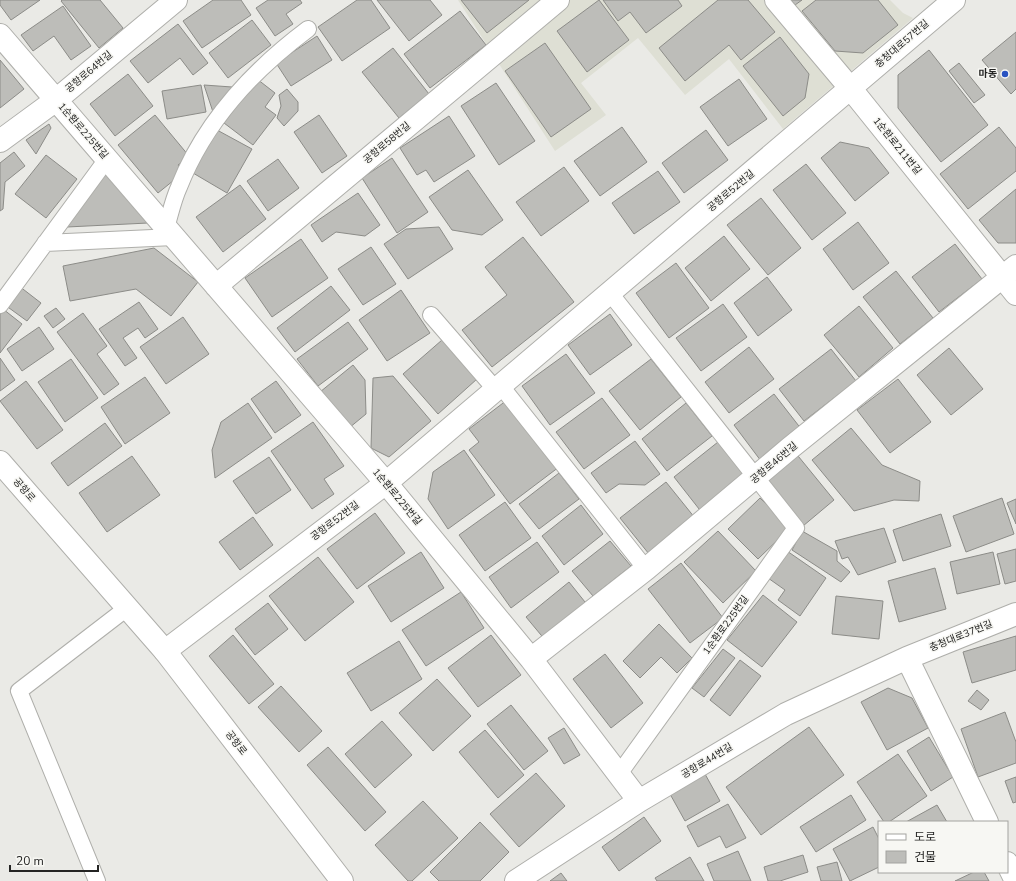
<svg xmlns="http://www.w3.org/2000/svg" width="1016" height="881" font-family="'Nunito Sans','Noto Sans KR',sans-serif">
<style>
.built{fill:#dedfd4}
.building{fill:#bdbdb9;stroke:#8c8c88}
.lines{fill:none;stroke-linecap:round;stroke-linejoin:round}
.lane-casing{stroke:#afafab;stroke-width:18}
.street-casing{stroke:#afafab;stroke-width:24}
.secondary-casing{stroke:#afafab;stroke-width:24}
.lane{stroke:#fff;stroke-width:16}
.street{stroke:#fff;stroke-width:22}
.secondary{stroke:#fff;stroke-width:22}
.poi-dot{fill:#2852c1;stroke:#f7f7f3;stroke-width:1.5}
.labels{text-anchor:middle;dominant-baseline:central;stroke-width:3;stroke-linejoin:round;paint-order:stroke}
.street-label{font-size:10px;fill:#242423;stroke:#f7f7f3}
.poi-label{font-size:10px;font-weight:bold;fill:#242423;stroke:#f7f7f3;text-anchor:end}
</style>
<rect width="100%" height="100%" fill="#eaeae6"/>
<path class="built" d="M458 0H890L903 13 913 18 783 129 729 59 685 95 638 38 581 83 606 115 555 151Z"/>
<path class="building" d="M0 0H40L11 20 0 5Z
M62 0H100L123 28 99 48 61 1Z
M213 0H241L251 15 202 48 183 21Z
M268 0H300L302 3 286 14 293 24 275 36 256 8Z
M357 0H371L390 28 342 61 318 27Z
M377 0H430L442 15 409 41Z
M461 0H529L487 33Z
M599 0 629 40 587 72 557 31Z
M603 0H678L682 6 646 33 630 12 618 21Z
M718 0H748L775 32 741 60 729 45 685 81 659 48Z
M791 0H802L795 5Z
M816 0H878L898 25 863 53 835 51 802 11Z
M63 6 91 46 71 60 54 36 33 51 21 35Z
M460 11 486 45 430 88 404 54Z
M252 20 271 45 228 78 209 53Z
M178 24 208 63 193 75 180 58 148 83 130 61Z
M1016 32V89L1011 94 982 60Z
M317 36 332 60 291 86 276 63Z
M780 37 809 74 805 98 783 116 743 66Z
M545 43 591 109 551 137 505 71Z
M393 48 429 94 399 118 362 72Z
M929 50 988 125 941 162 898 108V75Z
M0 60 24 89 0 108Z
M959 63 985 95 974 103 949 71Z
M128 74 153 106 115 136 90 104Z
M257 79 275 93 265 107 276 115 253 145 224 123Z
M739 79 767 119 728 146 700 107Z
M496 83 535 141 499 165 461 106Z
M201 85 206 112 167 119 162 91Z
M204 85 232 87 213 112Z
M287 89 298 102V111L284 126 277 118 281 106 279 95Z
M155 115 189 156 178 165 184 172 158 193 118 145Z
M319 115 347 156 322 173 294 132Z
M449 116 475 156 434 182 426 170 417 175 400 148Z
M49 124 51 128 36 154 26 140Z
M622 127 647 162 600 196 574 161Z
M999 127 1016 148V171L968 209 940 174Z
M217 130 252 149 227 193 193 173Z
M706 130 728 160 684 193 662 163Z
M840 142 869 148 889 173 855 201 821 158Z
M14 152 25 166 5 182 3 209 0 211V163Z
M46 155 77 179 46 218 15 194Z
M392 158 428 212 397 233 362 178Z
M278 159 299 188 268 211 247 181Z
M806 164 846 213 812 240 773 190Z
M564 167 589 201 541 236 516 202Z
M468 170 503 220 482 235 452 230 429 197Z
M658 171 680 202 634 234 612 203Z
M104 172 148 223 67 227Z
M240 185 266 219 223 252 196 217Z
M1016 189V243H998L979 220Z
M358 193 380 225 365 236 336 232 322 242 311 225Z
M761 198 801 248 768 275 727 225Z
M858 222 889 263 853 290 823 249Z
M439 227 453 249 408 279 384 244 406 229Z
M724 236 750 269 711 301 685 268Z
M523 237 574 302 492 367 462 330 507 295 485 267Z
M301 239 328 278 272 317 245 278Z
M955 244 982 279 939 312 912 277Z
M371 247 396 284 363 305 338 269Z
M154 248 198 282 171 316 136 289 70 301 63 266Z
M676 263 709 308 669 338 636 293Z
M896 271 933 318 900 344 863 297Z
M767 277 792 310 758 336 734 303Z
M19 286 41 303 27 321 5 305Z
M331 286 350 310 295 352 277 328Z
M401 290 430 333 387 361 359 320Z
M139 302 158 329 145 338 138 328 123 338 137 358 125 366 99 329Z
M723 304 747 337 701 371 676 338Z
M859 306 893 348 859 377 824 335Z
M56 308 65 319 53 328 44 316Z
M3 309 22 324 0 353V313Z
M83 313 107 346 97 354 119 384 104 395 57 332Z
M610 314 632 345 590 375 568 345Z
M183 317 209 354 166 384 140 347Z
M348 322 368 349 318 386 297 359Z
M39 327 54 349 22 371 7 349Z
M442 340 477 379 438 414 403 374Z
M749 347 774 379 729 413 705 382Z
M949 348 983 389 951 415 917 375Z
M831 349 856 381 804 421 779 389Z
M566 354 595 393 550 425 522 386Z
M0 358 15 380 0 391Z
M71 359 98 398 65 422 38 382Z
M651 359 681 397 640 430 609 391Z
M353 365 365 380 366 414 349 428 320 392Z
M393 376 431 421 389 457 371 448 373 378Z
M145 377 170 413 125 444 101 407Z
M898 379 931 422 890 453 857 410Z
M26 381 63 430 37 449 0 401Z
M276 381 301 415 275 433 251 399Z
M774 394 802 430 761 461 734 425Z
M602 398 630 435 584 469 556 432Z
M507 400 559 467 510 504 469 450 479 442 469 429Z
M248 403 272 438 215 478 212 450 221 422Z
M686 403 712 436 667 471 642 439Z
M313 422 344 466 324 479 334 494 312 509 271 451Z
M105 423 122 446 68 486 51 463Z
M851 428 882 465 920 481 919 501 894 500 854 511 812 460Z
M635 441 660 474 645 485 619 484 606 493 591 473Z
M718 442 747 479 703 514 674 477Z
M464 450 495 495 448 529 428 499 433 472Z
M794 451 834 500 803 526 762 476Z
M132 456 160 495 107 532 79 493Z
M269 457 291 490 256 514 233 481Z
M559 473 579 499 539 529 519 504Z
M666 482 695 518 649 554 620 518Z
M760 498 790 528 758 559 728 529Z
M1002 498 1014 534 966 552 953 516Z
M1016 499V524L1007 503Z
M505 502 531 538 485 571 459 535Z
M581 505 603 534 564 565 542 536Z
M375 513 405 553 357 589 327 549Z
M941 514 951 546 903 561 893 530Z
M253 517 273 545 240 570 219 542Z
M884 528 896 562 858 575 848 557 842 559 835 541Z
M718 531 756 571 723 603 684 562Z
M802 531 837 551V561L850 572 841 582 792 550Z
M610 541 631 566 593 596 572 571Z
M537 542 559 572 511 608 489 577Z
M1016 549V581L1005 584 997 554Z
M787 551 826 578 800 616 778 600 785 590 768 578Z
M421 552 444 588 391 622 368 586Z
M993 552 1000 584 957 594 950 562Z
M318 557 354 602 305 641 269 596Z
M681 563 723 618 690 643 648 589Z
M935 568 946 609 899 622 888 581Z
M569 582 589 607 546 641 526 617Z
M461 592 484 628 426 666 402 630Z
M763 595 797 622 762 667 727 640Z
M836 596 883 601 879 639 832 634Z
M268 603 288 629 255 655 235 629Z
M659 624 692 658 677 673 661 657 640 678 623 661Z
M233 635 274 684 249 704 209 656Z
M491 635 521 675 478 707 448 668Z
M1016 636V670L972 683 963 652Z
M399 641 422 679 371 711 347 673Z
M723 649 735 658 704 697 692 688Z
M605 654 643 703 611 728 573 679Z
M740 660 761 676 730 716 710 700Z
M437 679 471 716 433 751 399 713Z
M281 686 322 731 299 752 258 707Z
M888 688 912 698 928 728 887 750 861 702Z
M977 690 989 700 981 710 968 701Z
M511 705 548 751 524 770 487 724Z
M1005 712 1016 742V763L978 777 961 729Z
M382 721 412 755 375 788 345 754Z
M809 727 844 775 761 835 726 787Z
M564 728 580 755 564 764 548 738Z
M485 730 524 775 498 798 459 752Z
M929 737 953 777 931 791 907 751Z
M328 747 386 812 365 831 307 765Z
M898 754 927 796 889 822H884L857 782Z
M536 773 565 806 519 847 490 814Z
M705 774 720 801 685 821 670 794Z
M1016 777V802L1013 803 1005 781Z
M851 795 866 820 816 852 800 827Z
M423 801 458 838 412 881H408L375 845Z
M728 804 746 838 726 848 720 836 698 847 687 826Z
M937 805 947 822H906Z
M644 817 661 841 619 871 602 847Z
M480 822 509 852 480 881H439L430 872Z
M873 827 879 839V867L850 881 833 849Z
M738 851 751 881H714L707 864Z
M803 855 808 872 780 881H768L764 867Z
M690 857 704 881H657L655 878Z
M837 862 842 881H821L817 867Z
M974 872H984L989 881H955Z
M561 873 567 881H550Z"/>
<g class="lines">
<defs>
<path id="lane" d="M166 228C170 215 173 200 179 187 205 121 252 71 308 29
M45 243 174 237
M610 293 796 528 619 774
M0 305 107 159
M431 315 496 390
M501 386 646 569
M97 881 19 691 127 608"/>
<path id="street" d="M776 0 851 89 1016 294
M0 35 386 483 531 659 639 801
M0 141 56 100 176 0
M216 286 558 0
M165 651 386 483 954 0
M907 658 987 822
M531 659 646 569 790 448 1016 266
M1007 863 1016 881
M516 881 639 801 786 714 907 658 1016 614"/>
<path id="secondary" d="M0 462 165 651 342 881"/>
</defs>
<use href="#lane" class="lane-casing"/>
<use href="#street" class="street-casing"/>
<use href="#secondary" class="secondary-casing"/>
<use href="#lane" class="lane"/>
<use href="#street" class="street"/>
<use href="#secondary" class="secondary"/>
</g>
<circle class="poi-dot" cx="1005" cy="74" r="4"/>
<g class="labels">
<g class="street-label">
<text transform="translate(902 44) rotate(-41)">충청대로57번길</text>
<text transform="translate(89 72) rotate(-40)">공항로64번길</text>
<text transform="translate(83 131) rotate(49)">1순환로225번길</text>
<text transform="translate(387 143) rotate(-40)">공항로58번길</text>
<text transform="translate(897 146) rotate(51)">1순환로211번길</text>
<text transform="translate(731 191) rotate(-40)">공항로52번길</text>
<text transform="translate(774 463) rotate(-40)">공항로46번길</text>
<text transform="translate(24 490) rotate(49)">공항로</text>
<text transform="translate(397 497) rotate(50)">1순환로225번길</text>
<text transform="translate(335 521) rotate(-37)">공항로52번길</text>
<text transform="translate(726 625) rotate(-54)">1순환로225번길</text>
<text transform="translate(961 636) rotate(-22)">충청대로37번길</text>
<text transform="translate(236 743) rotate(52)">공항로</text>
<text transform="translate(707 761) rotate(-31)">공항로44번길</text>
</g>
<g class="poi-label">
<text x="997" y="74">마동</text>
</g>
</g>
<rect x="878" y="821" width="130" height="52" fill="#f7f7f3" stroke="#a3a3a0"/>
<rect x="886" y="834" width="20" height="6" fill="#ffffff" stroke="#a3a3a0"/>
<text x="914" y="841" font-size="12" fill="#242423">도로</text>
<rect x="886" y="851" width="20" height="12" fill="#bdbdb9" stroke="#a3a3a0"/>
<text x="914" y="861" font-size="12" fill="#242423">건물</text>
<path d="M10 865v6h88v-6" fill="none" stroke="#242423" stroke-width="2"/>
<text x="16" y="865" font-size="12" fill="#242423" stroke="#f7f7f3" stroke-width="3" paint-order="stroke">20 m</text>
</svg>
